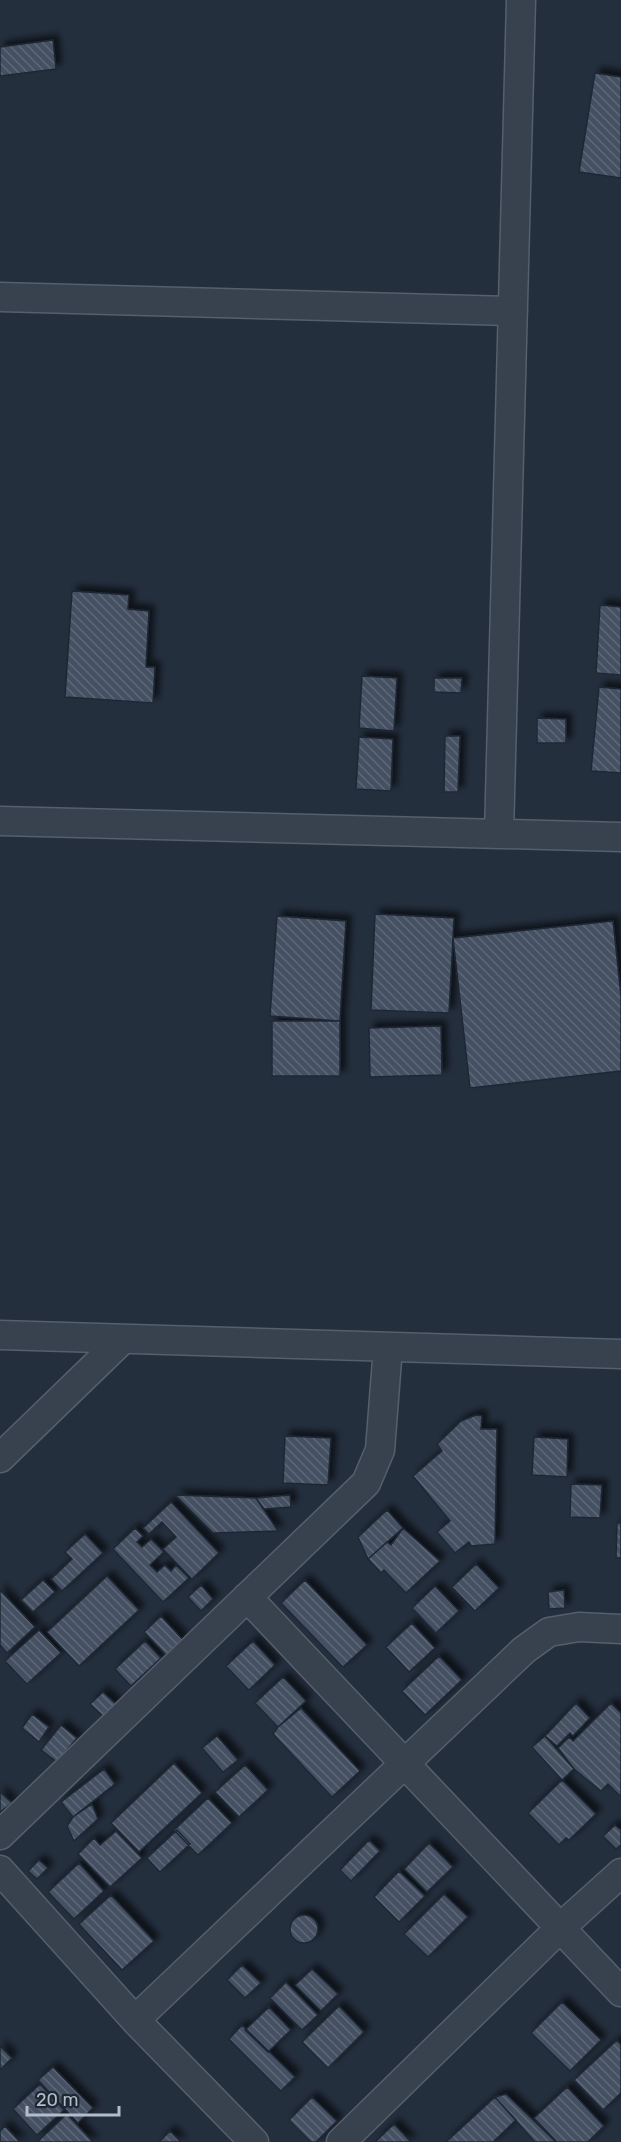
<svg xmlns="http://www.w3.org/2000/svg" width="621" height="2142" font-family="Rubik,sans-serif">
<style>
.building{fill:url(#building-back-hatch);stroke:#1f2835;stroke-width:1.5;filter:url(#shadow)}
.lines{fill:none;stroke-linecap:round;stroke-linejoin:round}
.minor-casing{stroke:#565f6c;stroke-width:31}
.minor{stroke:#38414e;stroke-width:28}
</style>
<defs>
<pattern id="building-back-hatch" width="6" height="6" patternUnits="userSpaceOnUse" patternTransform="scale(1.5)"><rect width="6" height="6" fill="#455162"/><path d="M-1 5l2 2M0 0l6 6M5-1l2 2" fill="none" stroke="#5d6877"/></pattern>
<filter id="shadow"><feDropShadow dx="5.5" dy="-5.5" stdDeviation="3" flood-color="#0009"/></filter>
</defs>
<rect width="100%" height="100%" fill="#242f3e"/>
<path class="building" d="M53 40 56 69 0 76V47Z
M595 73 621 77V178L579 172Z
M72 591 129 595 128 609 149 611 146 667H155L153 703 65 697Z
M600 605 621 607V675L596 673Z
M362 676 397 678 394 731 359 728Z
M434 678H462L461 693 434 692Z
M599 687 621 689V773L591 771Z
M537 718 566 719V743H537Z
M445 736H460L458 792H444Z
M359 737 393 739 391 791 356 789Z
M375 914 454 918 449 1013 371 1010Z
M277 916 346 921 340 1021 270 1016Z
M613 921 621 996V1071L470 1088 453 938Z
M272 1021H340V1076H272Z
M441 1026 442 1075 370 1077 369 1028Z
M476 1415 482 1416 481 1429H497L495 1544 471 1546 469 1542 455 1553 437 1532 450 1521 413 1476 442 1451 437 1444 461 1421Z
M285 1436 331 1438 328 1485 283 1483Z
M534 1437 568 1439 567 1477 532 1475Z
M571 1484 602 1485 600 1518 570 1517Z
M175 1495 256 1498 278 1531 213 1533Z
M290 1495 291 1507 264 1509 256 1498Z
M171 1502 219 1553 192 1579 163 1549 176 1537 162 1522 149 1534 143 1528Z
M387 1510 403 1528 368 1559 358 1537Z
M617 1523H621V1558H616Z
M135 1528 143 1536 137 1542 142 1547 151 1539 164 1552 150 1565 157 1572 165 1565 171 1571 176 1565 189 1578 163 1602 113 1549Z
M403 1528 440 1561 406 1593 384 1570 381 1573 368 1559 387 1542 391 1545Z
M85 1534 103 1553 62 1591 51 1579 72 1559 65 1552Z
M476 1564 499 1588 475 1611 452 1587Z
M107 1576 139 1610 79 1666 47 1632Z
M43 1580 55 1592 33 1612 21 1600Z
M305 1580 367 1645 343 1667 281 1603Z
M201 1585 213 1599 201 1611 188 1597Z
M435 1586 459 1611 436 1633 412 1608Z
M0 1590 35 1627 7 1653 0 1645Z
M564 1590 565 1608 549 1609 548 1592Z
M161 1616 183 1640 166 1655 144 1632Z
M412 1623 435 1648 409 1672 386 1647Z
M39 1630 61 1653 27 1684 5 1661Z
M145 1641 161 1658 131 1686 115 1669Z
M253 1641 275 1665 249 1690 226 1666Z
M439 1656 462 1680 425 1715 402 1691Z
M283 1677 306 1701 278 1727 255 1703Z
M103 1692 117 1705 104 1717 90 1704Z
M576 1703 590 1718 573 1736 570 1733 557 1746 545 1736Z
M611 1703 621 1713V1797L608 1784 601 1791 574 1769 558 1748 569 1737 573 1741Z
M301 1708 360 1771 332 1797 273 1734 278 1727Z
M32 1714 49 1727 39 1742 22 1728Z
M61 1725 77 1738 57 1762 41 1750Z
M217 1736 238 1760 223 1772 202 1748Z
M545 1736 574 1769 562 1780 532 1747Z
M174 1763 202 1793 139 1852 111 1823Z
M245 1765 268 1790 239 1817 215 1792Z
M104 1769 115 1784 73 1817 61 1802Z
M562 1780 596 1814 569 1840 566 1838 559 1845 528 1813Z
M0 1792 12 1803 0 1812Z
M208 1798 232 1823 198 1855 174 1830Z
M92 1804 98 1819 74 1841 67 1826 73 1817Z
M615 1825 621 1830V1845L616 1849 603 1836Z
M177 1830 190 1844 160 1872 147 1858Z
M116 1831 142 1858 110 1887 78 1854 94 1838 100 1845Z
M369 1840 380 1851 351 1881 340 1870Z
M429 1843 453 1867 427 1892 404 1869Z
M39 1860 48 1868 37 1879 28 1871Z
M79 1863 104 1891 74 1919 48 1892Z
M399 1871 425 1896 399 1922 374 1897Z
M444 1894 468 1917 428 1957 404 1934Z
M111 1895 154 1941 122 1970 79 1924Z
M290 1929a14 14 0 1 1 28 0a14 14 0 1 1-28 0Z
M242 1965 261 1983 245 1998 227 1980Z
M312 1969 338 1994 321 2011 295 1985Z
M286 1982 318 2015 302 2030 270 1998Z
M562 2002 601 2040 570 2071 531 2033Z
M339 2006 364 2032 328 2068 302 2042Z
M269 2007 291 2030 268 2052 245 2030Z
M242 2025 295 2077 281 2091 229 2039Z
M617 2040 621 2045V2093L603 2110 574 2080Z
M0 2046 12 2058 0 2070Z
M53 2067 93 2108 78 2123 38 2080Z
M40 2084 64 2110 37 2135 13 2109Z
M567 2087 604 2126 588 2142H557L534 2118Z
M506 2094 556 2142H535L495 2097Z
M312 2097 337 2121 316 2142H311L289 2120Z
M495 2097 516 2120 493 2142H446Z
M67 2114 93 2142H37Z
M394 2124 411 2142H375Z
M5 2126 20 2142H0V2131Z
M170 2131 181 2142H159Z"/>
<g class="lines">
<defs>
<path id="minor" d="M0 297 513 311
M0 821 621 837
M499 834 521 0
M0 1335 621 1354
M0 1458 123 1339
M247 1597 621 1992
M0 1835 366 1483 380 1450 388 1347
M0 1870 135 2020 254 2142
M135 2020 524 1650 549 1632 579 1627 621 1629
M341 2142 560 1928 621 1873"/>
</defs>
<use href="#minor" class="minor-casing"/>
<use href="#minor" class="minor"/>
</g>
<path d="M27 2106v9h92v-9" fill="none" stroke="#b4bcc9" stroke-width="3"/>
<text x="36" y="2106" font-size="18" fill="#b4bcc9" stroke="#1d2633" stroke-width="4.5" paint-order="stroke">20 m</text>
</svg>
